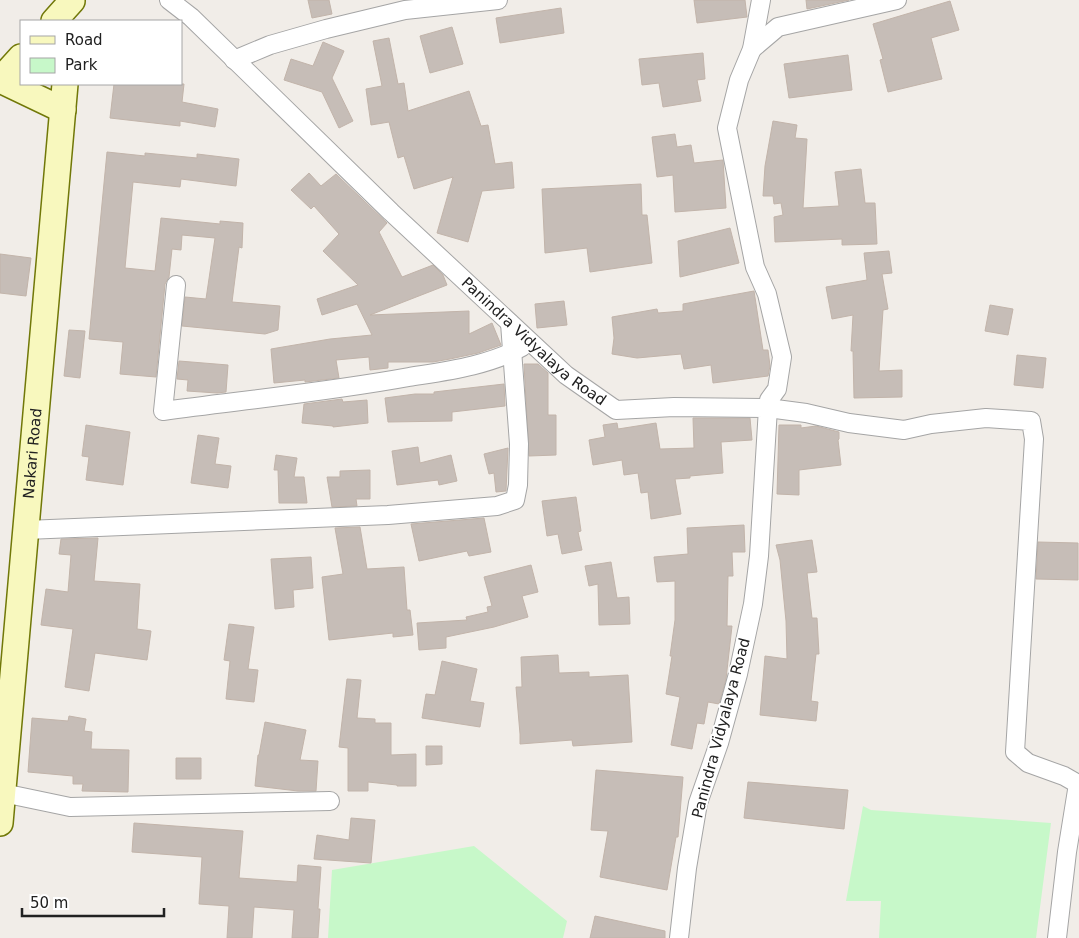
<svg xmlns="http://www.w3.org/2000/svg" width="1079" height="938" font-family="'DejaVu Sans',sans-serif">
<style>
.park{fill:#c7f8c9}
.building{fill:#c6bdb7;stroke:#c2b4aa}
.lines{fill:none;stroke-linecap:round;stroke-linejoin:round}
.street-casing{stroke:#a5a5a5;stroke-width:20}
.secondary-casing{stroke:#717808;stroke-width:28}
.street{stroke:#fff;stroke-width:18}
.secondary{stroke:#f8f8be;stroke-width:25}
.labels{text-anchor:middle;dominant-baseline:central;stroke-width:4;stroke-linejoin:round;paint-order:stroke}
.street-label{font-size:15px;fill:#212121;stroke:#fff}
</style>
<rect width="100%" height="100%" fill="#f1ede8"/>
<path class="park" d="M863 806 871 810 1051 823 1036 938H879L881 901H846Z
M474 846 567 921 563 938H328L332 870Z"/>
<path class="building" d="M308 0H329L332 14 312 18Z
M694 0H745L747 17 697 23Z
M806 0H849L807 9Z
M950 1 959 30 931 38 942 79 888 92 880 60 883 59 873 24Z
M561 8 564 33 500 43 496 18Z
M452 27 463 64 430 73 420 36Z
M389 38 398 84 404 83 408 111 469 91 481 126 488 125 495 164 512 162 514 188 482 191 468 242 437 233 453 177 414 189 404 156 398 158 389 122 371 125 366 89 382 86 373 41Z
M323 42 344 51 332 78 353 121 339 128 322 92 284 80 291 59 313 66Z
M703 53 705 79 697 80 701 101 663 107 659 83 642 85 639 59Z
M848 55 852 90 789 98 784 64Z
M114 84H184L182 102 218 109 215 127 180 121V126L110 118Z
M773 121 797 125 795 138 807 139 803 208 839 206 835 172 861 169 865 203H875L877 244 842 245V239L775 242 774 217 783 215 781 203 774 204 773 196H763L765 166Z
M675 134 677 147 691 145 694 163 723 160 726 208 675 212 673 175 657 177 652 137Z
M107 152 145 156V153L197 158V154L239 159 236 186 181 179 180 187 133 182 125 268 155 271 161 218 220 224V221L243 223 242 248 239 247 232 302 280 306 278 330 265 334 182 326 185 297 206 299 215 238 182 235 181 250 172 249 169 277 165 284 156 377 120 374 123 342 89 339Z
M309 173 321 186 336 174 387 223 379 232 402 277 433 265 443 275 447 285 370 315 469 311V334L492 323 501 345 478 353 450 359 433 362H388V368L370 370 369 357 336 360 339 378 305 382V380L274 383 271 349 330 339 372 335 357 304 322 315 317 299 358 285 323 251 339 234 314 206 311 209 291 190Z
M641 184 642 215H647L652 263 590 272 587 248 545 253 542 189Z
M730 228 739 263 680 277 678 241Z
M889 251 892 273 882 274 888 309 883 310 879 371 902 370V397L854 398 853 351H851L853 315 832 319 826 287 867 280 864 253Z
M0 254 31 258 26 296 0 293Z
M754 291 763 350H768L770 366 768 376 713 383 711 365 684 369 681 354 637 358 612 354 614 338 612 317 657 309 658 313 683 311V304Z
M564 301 567 325 537 328 535 304Z
M990 305 1013 309 1008 335 985 331Z
M69 330 85 331 80 378 64 376Z
M1017 355 1046 358 1043 388 1014 385Z
M179 361 228 365 226 392 217 393 187 391 188 380 177 379Z
M524 364H538L548 373V415H556V455L529 456Z
M504 384 505 406 452 412V421L388 422 385 398 415 394H434V392Z
M342 399 343 402 367 400 368 423 333 427V426L302 423 304 404Z
M693 418H750L752 440 721 442 723 473 690 476V478L675 479 681 514 651 519 648 492 641 493 638 473 624 475 622 460 593 465 589 440 605 437 603 425 617 423 618 429 656 423 660 449 694 448Z
M86 425 130 432 123 485 86 480 89 457 82 456Z
M779 425H801V428L816 426 839 432V439L838 440 841 465 799 470V495L777 494Z
M198 435 219 438 215 464 231 466 228 488 191 483Z
M418 447 420 463 451 455 457 481 439 485 438 480 397 485 392 451Z
M508 448 506 491 496 492 494 473 489 474 484 454Z
M276 455 297 458 294 477H304L307 503H279L278 470H274Z
M370 470V499H356L357 506 332 507 327 477H340V471Z
M576 497 581 531 578 532 582 550 562 554 558 534 547 536 542 501Z
M484 518 491 552 469 556 467 551 419 561 411 524Z
M744 525 745 552H732L733 576H728L727 626H732L726 679 719 704 708 702 704 724 697 723 692 749 671 745 680 697 666 694 672 656H670L675 620V581L657 582 654 557 688 554 687 528Z
M360 527 367 569 404 567 407 610H410L413 635 393 637V633L329 640 322 577 343 574 335 528Z
M98 538 94 581 140 584 137 629 151 631 147 660 95 653 89 691 65 687 73 629 41 625 46 589 68 592 71 555 59 554 61 539Z
M812 540 817 572 807 573 812 618H817L819 654H816L811 701 818 702 816 721 760 715 765 656 787 659 786 621 780 560 776 545Z
M1038 542 1078 543V580L1036 579Z
M311 557 313 588 293 590 294 607 275 609 271 559Z
M611 562 617 598 629 597 630 624 599 625 598 584 589 586 585 566Z
M531 565 538 592 522 596 528 617 494 627 446 637V648L419 650 417 623 467 620 466 617 488 612 487 607 492 606 484 577Z
M229 624 254 627 248 669 258 670 254 702 226 699 230 661 224 660Z
M558 655 559 673 589 672V677L628 675 632 742 573 746 572 740 520 744V734L516 687H522L521 657Z
M442 661 477 669 470 701 484 703 480 727 422 718 426 694 435 695Z
M347 679 361 680 357 718 375 719V723H391V755L416 754V786H397V785L368 782V791H348V748L339 747Z
M69 716 86 719 84 731 92 732 91 749 129 750 128 792 82 791 83 784H73V776L28 772 32 718 68 721Z
M265 722 306 730 300 760 318 761 316 791H298L255 786 258 755H259Z
M426 746H442V764L426 765Z
M176 758H201V779H176Z
M596 770 683 777 678 837H676L667 890 600 877 608 831 591 830Z
M748 782 848 790 844 829 744 818Z
M351 818 375 820 371 863 314 859 317 835 349 840Z
M134 823 243 831 239 878 297 882 298 865 321 867 318 909H320L318 938H292L294 910 254 907 252 938H227L229 906 199 904 202 857 132 852Z
M595 916 665 931V938H590Z"/>
<g class="lines">
<defs>
<g id="street">
<path id="s1" d="M169 0 191 17 391 212 566 375 616 410 674 407 768 408 759 556 753 604 738 674 719 743 698 803 687 868 679 938"/>
<path d="M761 0 752 49 739 80 727 128 755 267 767 294 782 357 777 389 769 400 768 408 806 413 849 423 904 430 931 424 986 418 1031 421 1034 439 1015 752 1028 763 1064 776 1078 784 1067 852 1057 938"/>
<path d="M752 49 778 27 897 0"/>
<path d="M234 60 270 45 326 29 405 10 498 0"/>
<path d="M176 285 163 411C245 400 327 392 409 377 446 371 488 366 522 347"/>
<path d="M26 530 388 515 497 506 515 500 518 485 519 444 510 323"/>
<path d="M3 793 70 807 330 801"/>
</g>
<g id="secondary">
<path d="M54 21 72 1"/>
<path d="M0 80 63 110"/>
<path d="M0 80 21 57"/>
<path id="s2" d="M0 823 65 84"/>
</g>
</defs>
<use href="#street" class="street-casing"/>
<use href="#secondary" class="secondary-casing"/>
<use href="#street" class="street"/>
<use href="#secondary" class="secondary"/>
</g>
<g class="labels">
<g class="street-label">
<text stroke="none"><textPath href="#s1" startOffset="500">Panindra Vidyalaya Road</textPath></text>
<text stroke="none"><textPath href="#s2" startOffset="371">Nakari Road</textPath></text>
<text transform="translate(721 728) rotate(-75)">Panindra Vidyalaya Road</text>
</g>
</g>
<rect x="20" y="20" width="162" height="65" fill="#ffffff" stroke="#a6a6a6"/>
<rect x="30" y="36" width="25" height="8" fill="#f8f8be" stroke="#a6a6a6"/>
<text x="65" y="45" font-size="15" fill="#212121">Road</text>
<rect x="30" y="58" width="25" height="15" fill="#c7f8c9" stroke="#a6a6a6"/>
<text x="65" y="70" font-size="15" fill="#212121">Park</text>
<path d="M22 908v8h142v-8" fill="none" stroke="#212121" stroke-width="2.5"/>
<text x="30" y="908" font-size="15" fill="#212121" stroke="#ffffff" stroke-width="4" paint-order="stroke">50 m</text>
</svg>
